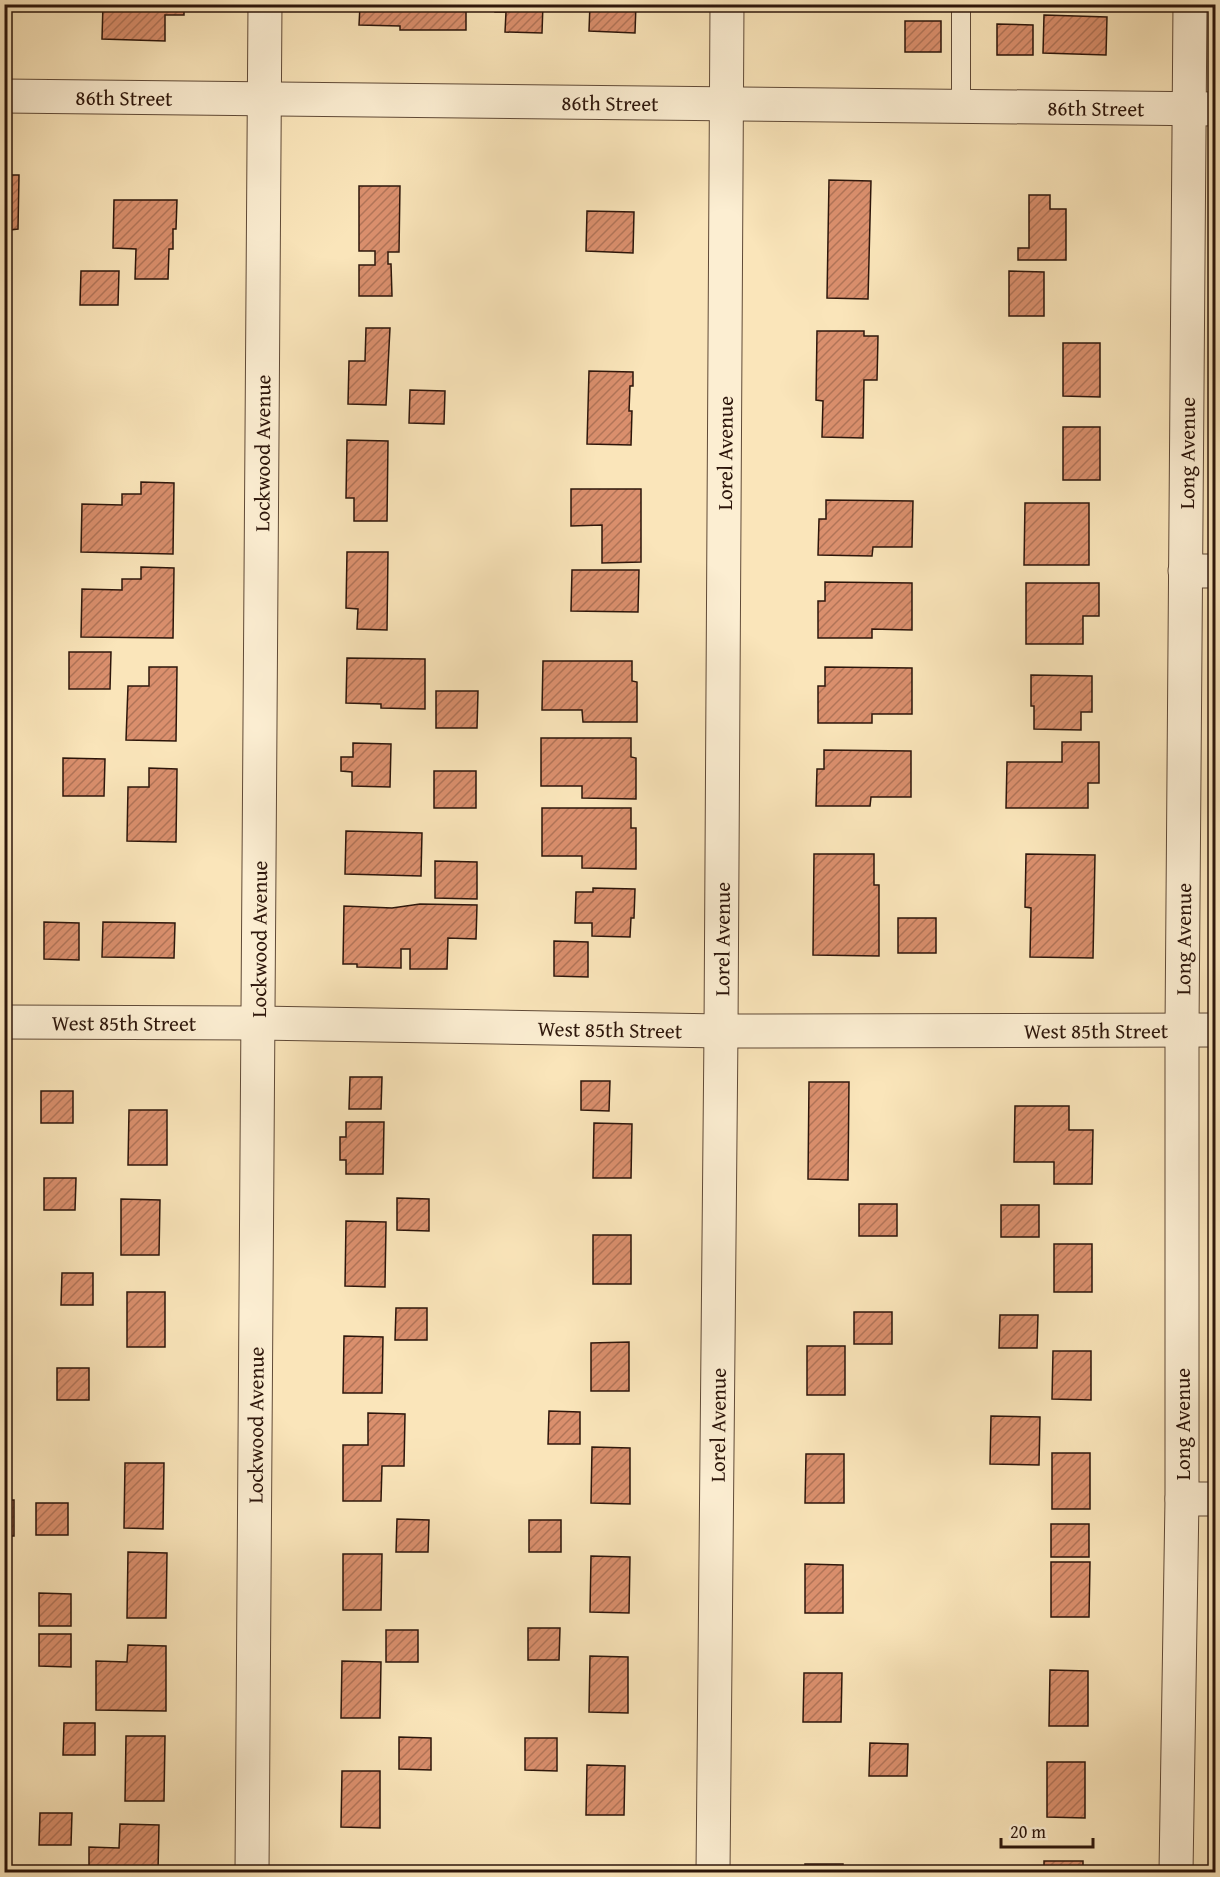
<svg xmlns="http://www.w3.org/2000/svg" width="1220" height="1877" font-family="'Gentium Book Plus',serif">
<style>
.building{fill:url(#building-hatch);stroke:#2d160b;stroke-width:1.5}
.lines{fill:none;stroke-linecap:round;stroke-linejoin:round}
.lane-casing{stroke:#604a37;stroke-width:20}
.street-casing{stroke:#604a37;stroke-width:35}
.lane{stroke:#fceed2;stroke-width:18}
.street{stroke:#fceed2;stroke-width:33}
.labels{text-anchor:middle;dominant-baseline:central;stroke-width:5;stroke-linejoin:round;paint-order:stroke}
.street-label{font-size:21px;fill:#2d160b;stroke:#fceed2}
</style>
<defs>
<pattern id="building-hatch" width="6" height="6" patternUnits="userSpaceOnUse" patternTransform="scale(1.5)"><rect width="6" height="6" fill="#da8f6d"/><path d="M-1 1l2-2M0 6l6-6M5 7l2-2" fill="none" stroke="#b17458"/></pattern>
</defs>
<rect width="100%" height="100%" fill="#fae5ba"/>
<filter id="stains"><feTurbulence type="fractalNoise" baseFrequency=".00333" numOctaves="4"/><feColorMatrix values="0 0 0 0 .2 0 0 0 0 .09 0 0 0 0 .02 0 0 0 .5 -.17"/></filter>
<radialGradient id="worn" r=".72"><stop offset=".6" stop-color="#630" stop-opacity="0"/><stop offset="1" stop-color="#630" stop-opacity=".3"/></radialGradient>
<path class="building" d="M103 4H184V15H165V41L102 39Z
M354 4H466V30H400V26L359 25 360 6Z
M495 4H543L542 33 505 32 506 12H495Z
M590 4H636L635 33 589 31Z
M1044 15 1107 17 1106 55 1043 53Z
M905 21H941V52H905Z
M997 24 1033 25V55H997Z
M4 175H19L18 229 10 230 9 270H4Z
M829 180 871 181 868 299 827 298Z
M359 186H400L399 252H388V264H391L392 296H359V265H375V251H359Z
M1029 195H1050V209H1066V260H1018V248H1029Z
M114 200H177L176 229H173V249H169L168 279H135L136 249 113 248Z
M587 211 634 212 633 253 586 251Z
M81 271H119L118 305H80Z
M1009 271 1044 272V316H1009Z
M366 328H390L386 405 348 404 349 361H365Z
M817 331H864V336H878L877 380H864L863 438 822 437 823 401 816 400Z
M1063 343H1100V397L1063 396Z
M589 371 633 372V386H630L629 411H632L631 445 587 444Z
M410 390 445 391 444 424 409 423Z
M1063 427H1100V480H1063Z
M347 440 388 441 387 521H354V498H346Z
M141 482 174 483 173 554 81 552 82 504 122 505V494H141Z
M571 489H641V562L602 563V525L571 526Z
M826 500 913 501 912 547H873L872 556 818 555 819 519H826Z
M1025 503H1089V565H1024Z
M347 552H388L387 630 357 629 358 609 346 608Z
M141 567 174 568 173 638 81 637 82 589 122 590V579H141Z
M572 570H639L638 612 571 611Z
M825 582 912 583V630L872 629V638H818V601H825Z
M1026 583H1099V616H1083V644H1026Z
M69 652H111L110 689H69Z
M347 658 425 659V709L381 708V704L346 703Z
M543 661H632V681L637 682V722H583L582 710H542Z
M149 667H177L176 741 126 740 128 686H149Z
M825 667 912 668V714H872V723H818V686H825Z
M1031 675 1092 676V712H1081V730L1034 729V706H1031Z
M436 691H478L477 728H436Z
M541 738H631V757L636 758V799L582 798V786H541Z
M1062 742H1099V783H1088V808H1006L1007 762H1062Z
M353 743 391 744 390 787 352 786V772L341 771V757H353Z
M824 750 911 751V797H871L870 806H816L817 769H824Z
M63 758 105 759 104 796H63Z
M149 768 177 769 176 842 127 841 128 787H149Z
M434 771H476V808H434Z
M542 808H631V828H636V869L582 868V856H542Z
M346 831 422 833 421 876 345 874Z
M814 854H874V885H879V956L813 955Z
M1026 854 1095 855 1093 958 1030 957 1031 908 1025 907Z
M435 861 477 862V899L435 898Z
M593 888 635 889 634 918H631L630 937 592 936V923H575L576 892H593Z
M420 904 477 905 476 939 448 938 447 969H410V949H401V968L357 967V964H343L344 906 392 908Z
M898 918H936V953H898Z
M44 922 79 923V960L44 959Z
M103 922 175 923 174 958 102 957Z
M554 941 588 942V977L554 976Z
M350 1077H382L381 1109H349Z
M581 1081H610L609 1111 581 1110Z
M809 1082H849L848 1180 808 1179Z
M41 1091H73V1123H41Z
M1015 1106H1069V1130H1093L1092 1184H1054V1162H1014Z
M129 1110H167V1165H128Z
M346 1122H384L383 1174H346V1160H340V1137H346Z
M594 1123 632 1124 631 1178H593Z
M44 1178H76L75 1210H44Z
M397 1198 429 1199V1231L397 1230Z
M121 1199 160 1200 159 1255H121Z
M859 1204H897V1236H859Z
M1001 1205H1039V1237H1001Z
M346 1221 386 1222 385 1287 345 1286Z
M593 1235H631V1284H593Z
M1054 1244H1092V1292H1054Z
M62 1273H93V1305H61Z
M127 1292H165V1347H127Z
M396 1308H427V1340H395Z
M854 1312H892V1344H854Z
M1000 1315H1038L1037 1348H999Z
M4 1320H10V1352H4Z
M344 1336 383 1337 382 1393H343Z
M629 1342V1391H591V1343Z
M807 1346H845V1395H807Z
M1053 1351H1091V1400L1052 1399Z
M57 1368H89V1400H57Z
M549 1411 580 1412V1444H548Z
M368 1413 405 1414 404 1466H382L381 1501H343V1445H368Z
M991 1416 1040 1417 1039 1465 990 1464Z
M592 1447 630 1448V1504L591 1503Z
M1052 1453H1090V1509H1052Z
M806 1454H844V1503H805Z
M125 1463H164L163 1529 124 1528Z
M4 1500H14V1536H4Z
M36 1503H68V1535H36Z
M397 1519 429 1520 428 1552H396Z
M529 1520H561V1552H529Z
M1051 1524H1089V1557H1051Z
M128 1552 167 1553 166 1618H127Z
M343 1554H382L381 1610H343Z
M591 1556 630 1557 629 1613 590 1612Z
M1051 1562H1090L1089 1617H1051Z
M805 1564 843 1565V1613H805Z
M39 1593 71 1594V1626H39Z
M4 1595H8V1627H4Z
M528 1628H560L559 1660H528Z
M386 1630H418V1662H386Z
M39 1634H71V1667L39 1666Z
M128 1645 166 1646V1711L96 1710V1661L127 1662Z
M590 1656 628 1657V1713L589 1712Z
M342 1661 381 1662 380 1718H341Z
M1050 1670 1088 1671V1726H1049Z
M804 1673H842L841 1722H803Z
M64 1723H95V1755H63Z
M126 1736H165L164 1801H125Z
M399 1737 431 1738V1770L399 1769Z
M525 1738H557V1771L525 1770Z
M870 1743 908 1744 907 1776H869Z
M1047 1762H1085V1818L1047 1817Z
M587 1765 625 1766 624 1815H586Z
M342 1771H380V1828L341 1827Z
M40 1813H72L71 1845H39Z
M120 1824 159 1825 158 1872H89V1847L119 1848Z
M1044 1861H1083V1872H1044Z
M805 1864H843V1872H805Z"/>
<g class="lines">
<defs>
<path id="lane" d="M961 106V4"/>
<g id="street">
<path id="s1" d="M4 96 1216 109"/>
<path d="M1185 571H1216"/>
<path id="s2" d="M4 1022 258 1023 721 1031 1216 1030"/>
<path d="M1182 1499H1216"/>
<path id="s3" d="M252 1872 265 4"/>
<path id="s4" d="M713 1872 721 1031 727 4"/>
<path id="s5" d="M1176 1872 1182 1499V1030L1190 4"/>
</g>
</defs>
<use href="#lane" class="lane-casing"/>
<use href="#street" class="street-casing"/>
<use href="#lane" class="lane"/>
<use href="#street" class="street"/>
</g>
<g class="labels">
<g class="street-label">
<text stroke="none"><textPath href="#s1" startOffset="120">86th Street</textPath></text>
<text stroke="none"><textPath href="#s1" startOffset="606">86th Street</textPath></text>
<text stroke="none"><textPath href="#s1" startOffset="1092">86th Street</textPath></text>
<text stroke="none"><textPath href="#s3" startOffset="1419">Lockwood Avenue</textPath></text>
<text stroke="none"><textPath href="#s4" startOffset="1419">Lorel Avenue</textPath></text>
<text stroke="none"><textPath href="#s5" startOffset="1419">Long Avenue</textPath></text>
<text stroke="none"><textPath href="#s3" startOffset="933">Lockwood Avenue</textPath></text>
<text stroke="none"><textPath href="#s4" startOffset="933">Lorel Avenue</textPath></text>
<text stroke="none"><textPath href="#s5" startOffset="933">Long Avenue</textPath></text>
<text stroke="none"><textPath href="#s2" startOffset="120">West 85th Street</textPath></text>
<text stroke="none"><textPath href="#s2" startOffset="606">West 85th Street</textPath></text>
<text stroke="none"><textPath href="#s2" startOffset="1092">West 85th Street</textPath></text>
<text stroke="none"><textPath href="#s3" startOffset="447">Lockwood Avenue</textPath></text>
<text stroke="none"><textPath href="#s4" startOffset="447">Lorel Avenue</textPath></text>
<text transform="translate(1182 1424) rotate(-90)">Long Avenue</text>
</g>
</g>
<rect width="1220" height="1877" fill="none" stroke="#fae5ba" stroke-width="24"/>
<rect x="6" y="6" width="1208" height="1865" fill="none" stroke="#2d160b" stroke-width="3"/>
<rect x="12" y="12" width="1196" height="1853" fill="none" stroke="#2d160b" stroke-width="1.5"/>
<path d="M1001 1838v9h92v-9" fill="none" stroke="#2d160b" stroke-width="3"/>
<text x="1010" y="1838" font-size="18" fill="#2d160b" stroke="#fceed2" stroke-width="4.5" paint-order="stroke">20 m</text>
<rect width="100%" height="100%" filter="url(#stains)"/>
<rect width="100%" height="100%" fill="url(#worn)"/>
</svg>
